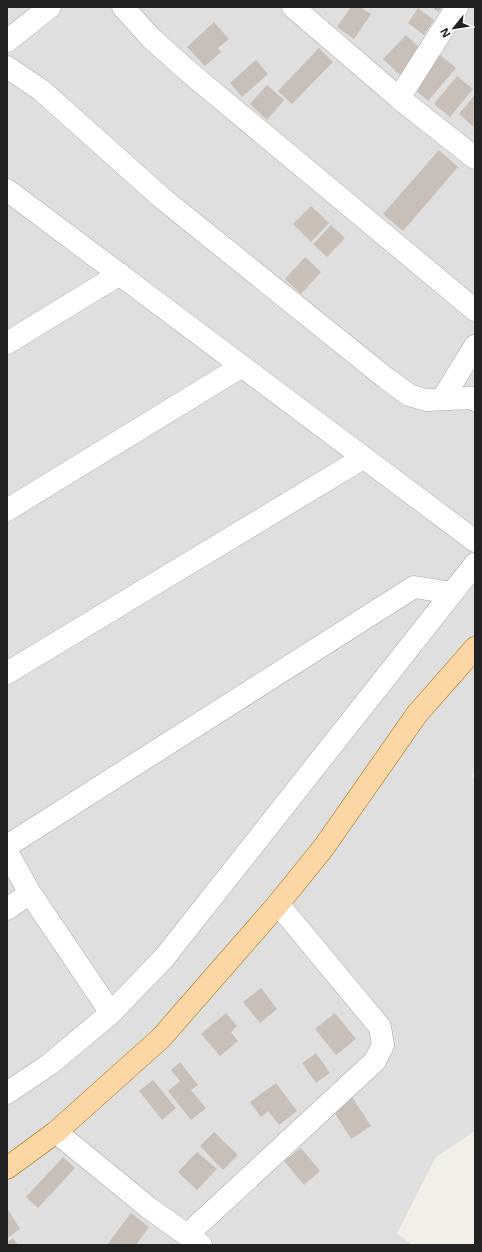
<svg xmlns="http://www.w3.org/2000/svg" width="482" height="1252" font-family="'Open Sans',sans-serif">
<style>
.residential{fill:#e0dfdf}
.building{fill:#c7bfb8}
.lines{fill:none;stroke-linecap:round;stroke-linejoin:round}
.minor-casing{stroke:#a9a9a9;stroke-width:23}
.major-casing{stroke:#a06b00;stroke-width:23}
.minor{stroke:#fff;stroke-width:22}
.major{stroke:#fcd6a4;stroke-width:22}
</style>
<rect width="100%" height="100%" fill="#f2efe9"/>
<path class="residential" d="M7 7H475V769L472 775 475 782V1131L436 1157 397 1233 412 1245H7Z"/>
<path class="building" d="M351 7H360L371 14 354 39 337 27Z
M432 7H442L438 12Z
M418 8 434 20 424 35 408 23Z
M214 22 229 39 218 48 221 52 205 66 187 47Z
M406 35 423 51 401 76 383 59Z
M319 48 333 62 292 104 278 91Z
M440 55 456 68 428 101 412 87Z
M256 60 268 74 242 97 230 83Z
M457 76 473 89 450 117 434 104Z
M267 85 284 100 267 120 250 104Z
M475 95V128L459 114Z
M439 150 458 167 403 231 383 214Z
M311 206 329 223 311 242 293 224Z
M331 225 345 238 327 257 313 244Z
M305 257 321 272 301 294 285 279Z
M261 988 277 1009 260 1023 243 1002Z
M226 1013 237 1026 231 1032 238 1041 220 1056 201 1034Z
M335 1013 356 1039 336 1055 315 1029Z
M316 1053 330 1073 316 1083 302 1063Z
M180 1062 198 1085 191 1090 206 1108 191 1120 168 1091 180 1081 171 1070Z
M153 1080 176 1108 162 1120 139 1091Z
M276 1083 297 1111 279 1125 268 1111 261 1117 250 1102Z
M352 1097 371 1126 351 1139 333 1110Z
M214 1132 238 1155 223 1170 200 1146Z
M301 1148 320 1171 304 1185 284 1161Z
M197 1152 217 1169 197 1190 178 1172Z
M63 1157 75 1168 38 1208 26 1197Z
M7 1208 20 1229 7 1238Z
M131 1213 149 1227 136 1245H107Z
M13 1238 18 1245H7V1242Z"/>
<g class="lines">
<defs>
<path id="minor" d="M123 7 151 38 189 72 475 310
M293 7 399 98 475 158
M7 41 50 7
M7 67 41 90 162 198 387 379 409 395 426 400 471 398 475 400
M399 98 457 7
M7 190 475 541
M7 343 120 274
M443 398 475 346
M7 510 242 366
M7 673 363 458
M7 846 414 587 452 593
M7 852 30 893 111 1013
M7 909 30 893
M7 1093 50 1064 111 1013 164 958 475 564
M56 1132 149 1208 201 1245
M187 1235 375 1061 383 1045 380 1027 278 904"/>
<path id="major" d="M7 1168 56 1132 161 1038 278 904 324 847 417 714 475 648"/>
</defs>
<use href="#minor" class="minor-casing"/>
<use href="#major" class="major-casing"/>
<use href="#minor" class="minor"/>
<use href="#major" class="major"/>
</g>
<rect width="482" height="1252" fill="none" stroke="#222222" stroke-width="16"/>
<g transform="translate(454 28) rotate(240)" stroke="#ffffff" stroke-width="3" paint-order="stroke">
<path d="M0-3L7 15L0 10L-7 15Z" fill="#222222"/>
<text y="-6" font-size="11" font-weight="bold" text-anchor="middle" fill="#222222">N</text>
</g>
</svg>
